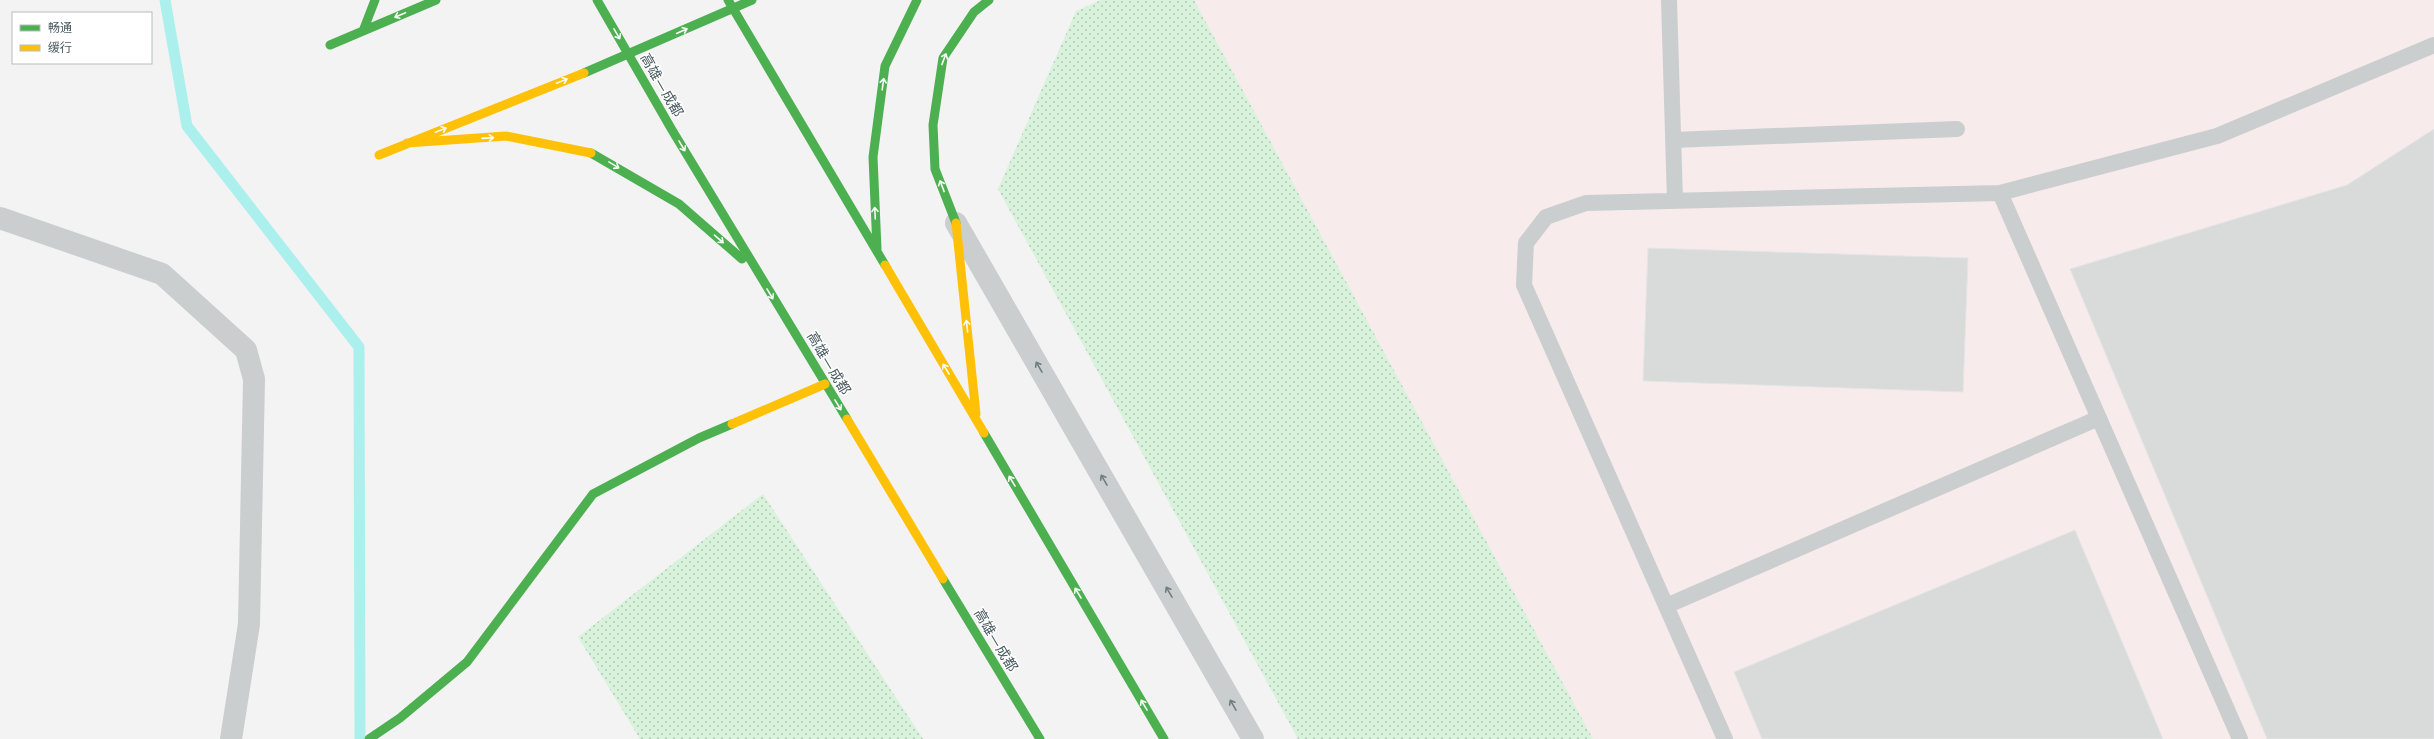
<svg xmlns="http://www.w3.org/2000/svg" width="2434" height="739" font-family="'Work Sans','Noto Sans SC',sans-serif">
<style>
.medical{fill:#f8ebec}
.grass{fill:url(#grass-dots)}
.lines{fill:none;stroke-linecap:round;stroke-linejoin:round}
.stream{stroke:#acf0ee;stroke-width:11}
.building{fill:#d9dbdb;stroke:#e4e5e6}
.lane{stroke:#cacece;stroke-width:16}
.street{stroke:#cacece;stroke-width:22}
.fast{stroke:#4caf50;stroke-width:9}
.slow{stroke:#ffc107;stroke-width:9}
.oneway{stroke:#f6fbf6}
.oneway2{stroke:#707d81}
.labels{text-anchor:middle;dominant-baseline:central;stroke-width:3;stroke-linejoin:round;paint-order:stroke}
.street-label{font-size:14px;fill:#495a60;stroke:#fff}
</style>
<defs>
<pattern id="grass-dots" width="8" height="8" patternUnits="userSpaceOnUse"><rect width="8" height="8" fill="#d8f2dc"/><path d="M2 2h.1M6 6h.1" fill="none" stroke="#b1c7b6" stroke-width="1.8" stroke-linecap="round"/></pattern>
</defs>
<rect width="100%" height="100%" fill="#f3f3f3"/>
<path class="medical" d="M1194 0H2434V739H1593Z"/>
<path class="grass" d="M1101 0H1194L1593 739H1298L998 189 1076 11Z
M763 494 923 739H640L578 637Z"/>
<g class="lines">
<path class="stream" d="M165 0 187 126 359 347 360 739"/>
</g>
<path class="building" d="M2434 129V739H2267L2070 269 2347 185Z
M1648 248 1968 258 1963 392 1643 381Z
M2075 530 2163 739H1762L1734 672Z"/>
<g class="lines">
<path class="lane" d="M1669 0 1675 201
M1673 140 1957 129
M2000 193 2240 739
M1666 606 2099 418
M1725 739 1524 285 1526 243 1546 217 1586 203 2000 193 2217 136 2434 45"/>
<path class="street" d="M0 218 162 274 246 350 254 379 249 624 231 739
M956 223 1253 739"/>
<path class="fast" d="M597 0 672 130 847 419
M728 0 885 265
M363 31 375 0
M330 45 436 0
M584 73 752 0
M591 153 679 204 742 259
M956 223 935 169 933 125 943 58 974 12 989 0
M877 249 873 157 885 66 917 0
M984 433 1164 739
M943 579 1040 739
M369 739 400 718 467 662 593 494 699 438 732 424"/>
<path class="slow" d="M407 143 506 136 591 153
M379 155 584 73
M956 223 976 414
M885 265 984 433
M847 419 943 579
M732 424 825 384"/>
</g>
<defs><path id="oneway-shaft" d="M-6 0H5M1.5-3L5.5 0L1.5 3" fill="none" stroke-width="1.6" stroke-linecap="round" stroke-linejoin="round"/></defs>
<g class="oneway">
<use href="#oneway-shaft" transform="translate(400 15) rotate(157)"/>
<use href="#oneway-shaft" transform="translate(682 31) rotate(-24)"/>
<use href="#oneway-shaft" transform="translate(617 34) rotate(60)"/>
<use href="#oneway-shaft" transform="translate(944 59) rotate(-69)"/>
<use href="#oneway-shaft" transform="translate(562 81) rotate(-22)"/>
<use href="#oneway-shaft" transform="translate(883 84) rotate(-82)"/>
<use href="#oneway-shaft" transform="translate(441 130) rotate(-22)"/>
<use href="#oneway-shaft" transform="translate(488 138) rotate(-4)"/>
<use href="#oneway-shaft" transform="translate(682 146) rotate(59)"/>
<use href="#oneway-shaft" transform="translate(614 165) rotate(31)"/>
<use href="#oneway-shaft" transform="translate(942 186) rotate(-111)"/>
<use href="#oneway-shaft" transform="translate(875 213) rotate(-93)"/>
<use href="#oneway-shaft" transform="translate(719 239) rotate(41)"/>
<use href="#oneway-shaft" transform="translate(770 294) rotate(59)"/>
<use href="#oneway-shaft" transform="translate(967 326) rotate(-96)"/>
<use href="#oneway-shaft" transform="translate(946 369) rotate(-121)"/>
<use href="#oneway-shaft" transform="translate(838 405) rotate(59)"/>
<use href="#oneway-shaft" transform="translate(1012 481) rotate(-121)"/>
<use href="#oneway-shaft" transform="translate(1078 593) rotate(-121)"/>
<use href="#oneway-shaft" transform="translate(1144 705) rotate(-121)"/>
</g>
<g class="oneway2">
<use href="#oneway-shaft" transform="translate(1039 367) rotate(-120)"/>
<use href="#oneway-shaft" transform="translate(1104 480) rotate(-120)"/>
<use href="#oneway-shaft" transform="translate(1169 592) rotate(-120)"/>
<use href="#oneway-shaft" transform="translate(1233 705) rotate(-120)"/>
</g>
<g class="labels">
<g class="street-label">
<text transform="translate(662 85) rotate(60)">高雄—成都</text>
<text transform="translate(829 363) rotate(59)">高雄—成都</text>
<text transform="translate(996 640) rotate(59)">高雄—成都</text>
</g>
</g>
<rect x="12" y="12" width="140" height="52" fill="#ffffff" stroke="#b6bdbf"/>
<rect x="20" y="25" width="20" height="6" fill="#4caf50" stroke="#b6bdbf"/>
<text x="48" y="32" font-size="12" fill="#495a60">畅通</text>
<rect x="20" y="45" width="20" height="6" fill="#ffc107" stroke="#b6bdbf"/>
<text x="48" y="52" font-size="12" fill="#495a60">缓行</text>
</svg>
